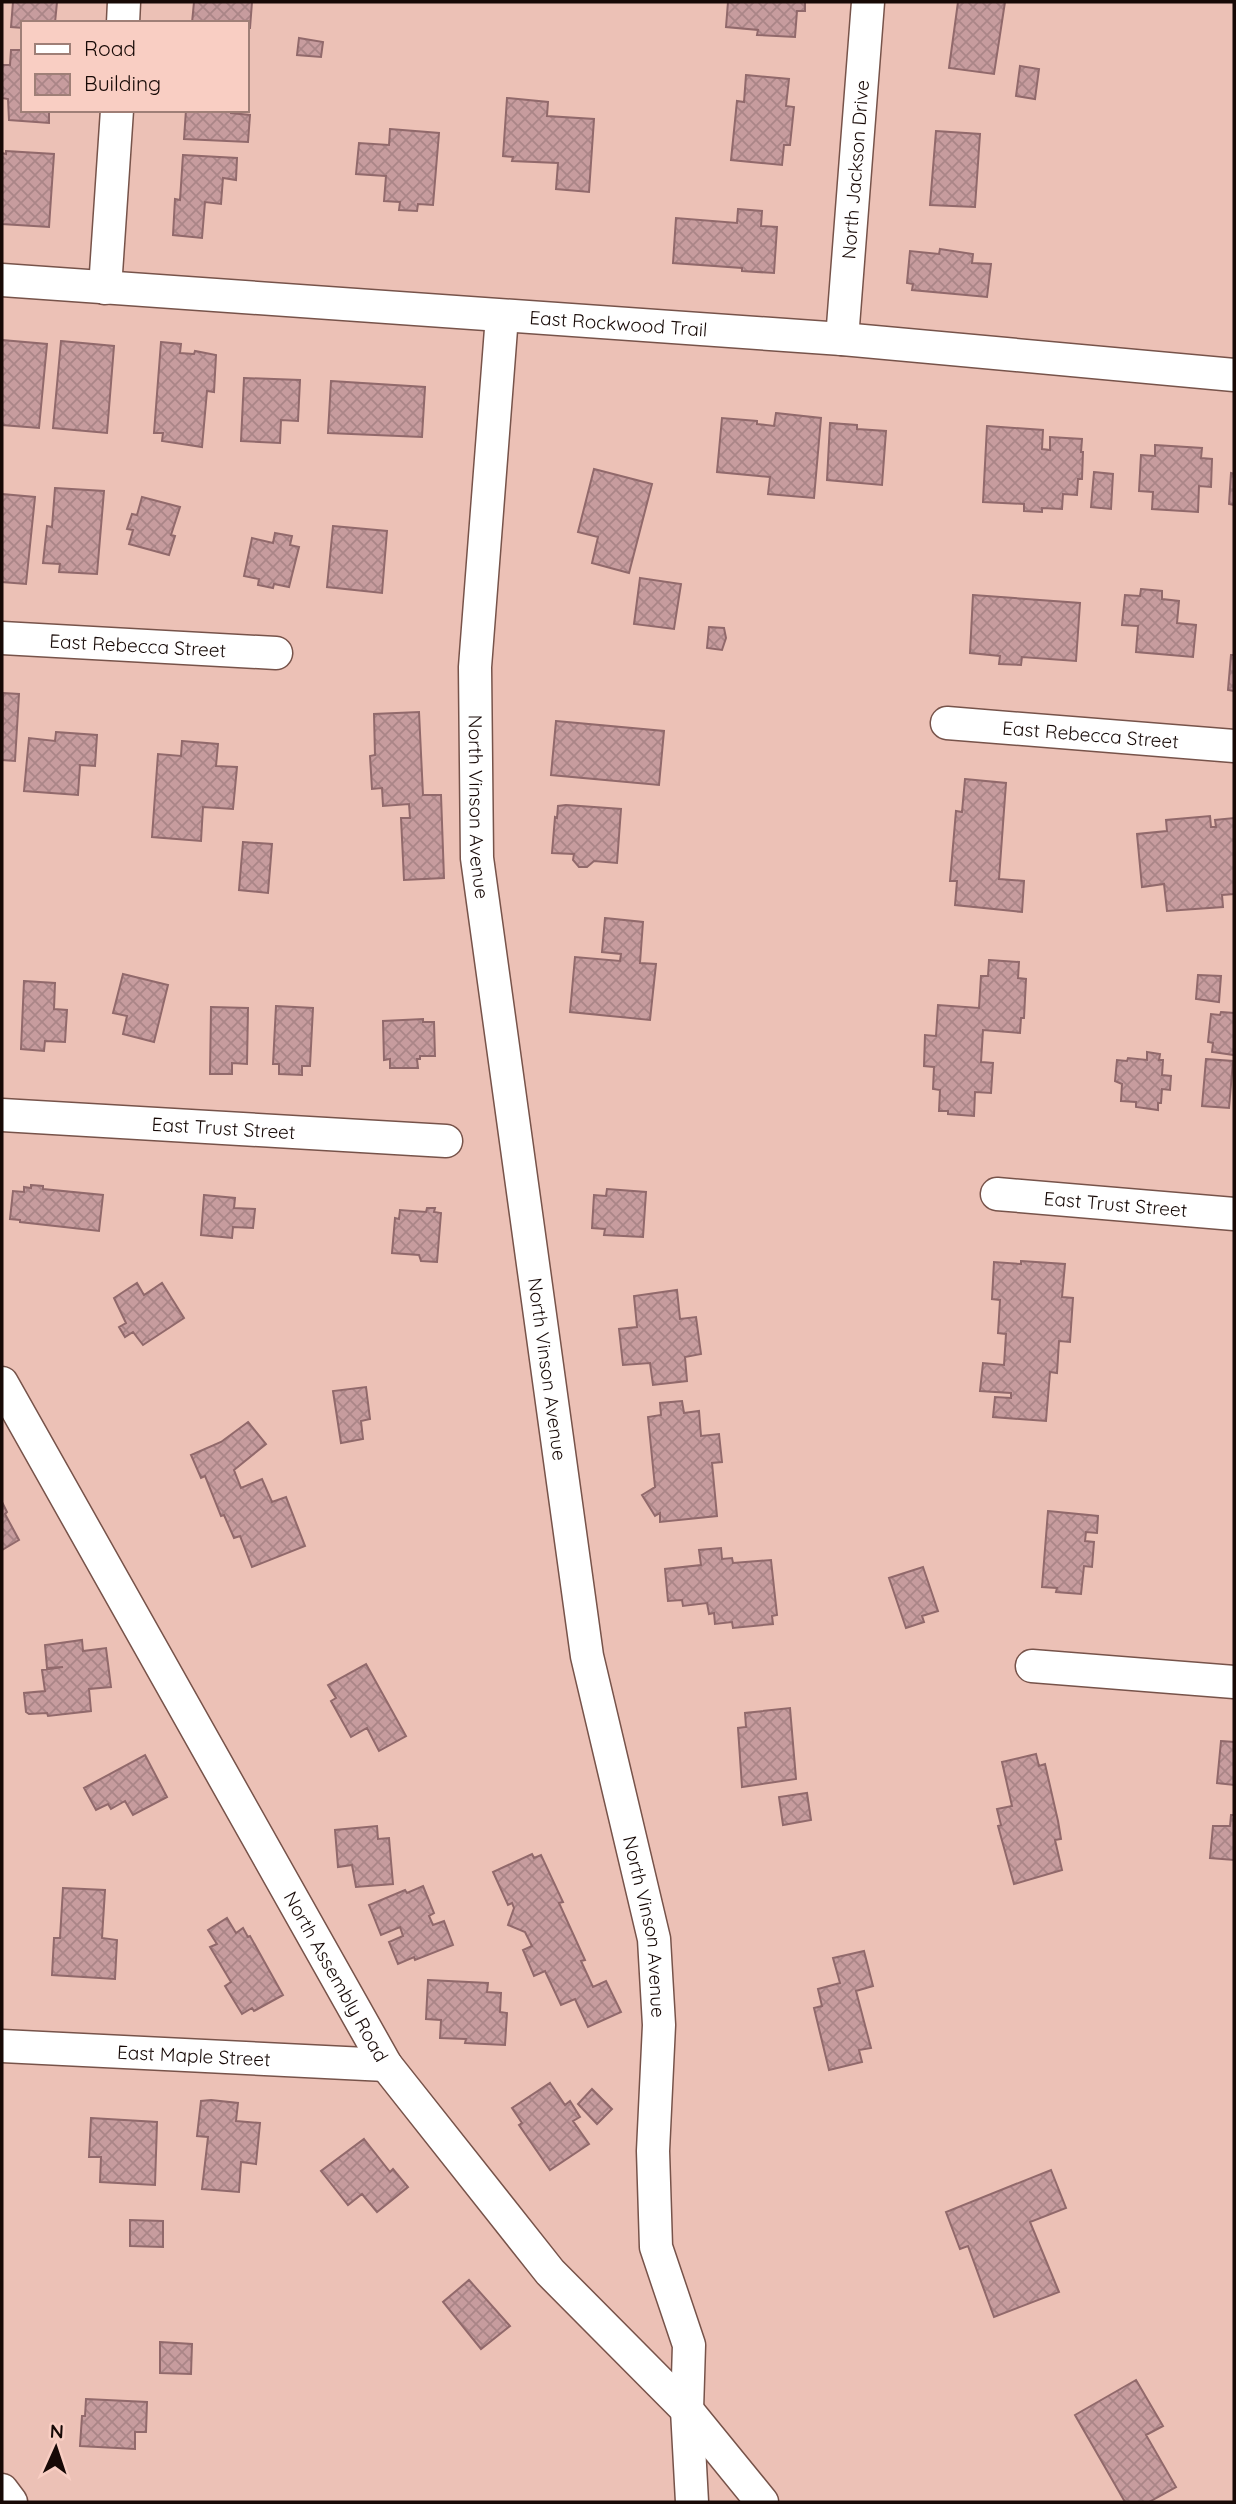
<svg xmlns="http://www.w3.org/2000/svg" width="1236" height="2504" font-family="Quicksand,sans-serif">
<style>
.building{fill:url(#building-cross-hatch);stroke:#91696b;stroke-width:2}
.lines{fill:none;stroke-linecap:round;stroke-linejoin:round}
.minor-casing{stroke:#77534a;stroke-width:35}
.minor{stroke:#fff;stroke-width:32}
.labels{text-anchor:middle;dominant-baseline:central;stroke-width:5;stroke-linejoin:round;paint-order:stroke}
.street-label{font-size:19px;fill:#170906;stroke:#f9cec3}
</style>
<defs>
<pattern id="building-cross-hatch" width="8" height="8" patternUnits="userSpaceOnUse" patternTransform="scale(1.75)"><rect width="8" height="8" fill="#c79c9e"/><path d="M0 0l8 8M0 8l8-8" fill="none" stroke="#aa8587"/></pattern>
</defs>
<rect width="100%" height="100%" fill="#ecc1b6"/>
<path class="building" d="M13 2H57L55 23H23V28L11 27Z
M194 2H252L250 28H247V23H192Z
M728 2H805V11H797L795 37 757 35 758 30 726 27Z
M958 2H1005L994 74 949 68Z
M299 38 323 42 321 57 297 55Z
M11 50H23V110H49V123L9 120 8 99 2 98V65H10Z
M1020 66 1039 69 1035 99 1016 96Z
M746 75 789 79 786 106 794 107 790 145H784L782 165 731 160 737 101 744 102Z
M507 98 548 102 547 116 594 119 589 192 556 189 558 163 512 161 513 157 503 156Z
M186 110H231V113L250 115 248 142 184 139Z
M390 129 439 133 433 205 418 204 417 211 399 210 400 202 384 201 386 176 356 174 359 143 389 145Z
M936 131 980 134 975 207 930 205Z
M6 151 54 154 49 227 2 224V153L6 154Z
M183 155 237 158 236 180 223 178 221 204 205 202 202 238 173 235 175 199 180 200Z
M738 209 762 211 761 226 777 227 774 273 742 271V268L673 263 676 218 737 223Z
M940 249 973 254 972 263 991 264 987 297 912 290 913 284 907 283 910 251 939 254Z
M2 340 47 344 39 428 2 425Z
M61 341 114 346 107 433 53 428Z
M161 342 181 344 180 353 194 354 195 351 216 355 214 392 207 391 202 447 162 441 163 433H154Z
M244 378 300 380 298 421 281 420 280 443 241 441Z
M331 381 425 387 422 437 328 433Z
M776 413 821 418 814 498 768 494 770 477 717 472 722 418 757 421V424L774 426Z
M830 423 857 425V429L886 431 882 485 827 480Z
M987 426 1043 430 1042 449 1050 450V437L1082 439 1081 452H1083L1082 479H1078L1077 495 1063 494 1062 509 1042 508V512L1024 511V504L983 502Z
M1155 445 1202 448 1201 458 1212 459 1211 487 1199 486 1198 512 1152 509 1153 492 1139 491 1141 455 1155 456Z
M594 469 652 484 629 573 592 563 598 537 578 532Z
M1094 472 1113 474 1111 509 1091 507Z
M1231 473 1234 474V505L1229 504Z
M55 488 104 491 97 574 59 572 60 564 43 563 47 526 52 527Z
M2 494 35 497 26 584 2 582Z
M142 497 180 507 171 535 175 536 169 555 129 544 133 530 127 529 132 514 137 515Z
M333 526 387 531 382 593 327 587Z
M275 533 292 536 290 545 299 547 289 587 274 584 273 588 258 585 259 579 244 576 252 538 273 543Z
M640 578 681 584 674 629 634 624Z
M1141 589 1162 591V599L1179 601 1177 623 1196 625 1193 657 1136 652 1138 626 1122 625 1125 595 1140 596Z
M973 595 1080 603 1076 661 1022 657 1021 665 999 664 1000 656 970 653Z
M709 627 724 628 726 638 722 650 707 648Z
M1231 655H1234V691L1228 690Z
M3 693 19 694 15 761 2 760Z
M419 712 423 795H441L444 878 404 880 401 818H410L409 804 383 806 382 788 372 789 370 756 375 755 374 714Z
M556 721 664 731 659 785 551 775Z
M56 732 97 735 95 766 80 765 78 795 24 791 29 738 55 741Z
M182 741 218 744 216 766 237 767 233 809 203 807 201 841 152 837 158 754 181 756Z
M965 779 1006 783 999 879 1024 881 1022 912 955 905 957 881H950L956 811 962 812Z
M566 805 621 809 617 863 594 861 587 867H579L573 860 574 854 552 853 555 817 557 818 558 806Z
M1210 816 1211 827H1216L1215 820 1234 818V894L1222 895 1223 907 1167 911 1164 884 1142 887 1137 834 1167 831 1166 820Z
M243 842 272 844 268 893 239 890Z
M605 918 643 922 640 963 656 964 650 1020 570 1012 575 957 620 961 621 954 602 952Z
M989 960 1019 962 1018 978 1026 979 1024 1018H1021L1020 1033 983 1030 981 1062 993 1063 991 1093 975 1092 974 1116 948 1114V1111H939L940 1090 933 1089 934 1067 924 1066 925 1035 936 1036 938 1005 979 1008 981 976H988Z
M123 974 168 985 154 1042 123 1034 127 1016 113 1013Z
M1198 975 1221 976 1219 1002 1196 999Z
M24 981 55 983 54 1009 67 1010 65 1042 45 1041 44 1051 21 1049Z
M276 1006 313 1008 310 1066H302V1075L279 1074V1064H273Z
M211 1007 248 1008 247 1064 232 1063V1074H210Z
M1221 1012 1234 1013V1055L1212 1052 1213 1043 1208 1042 1211 1014 1220 1015Z
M423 1019V1022H434L435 1056H420V1059H417L418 1068H390V1059L384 1060 383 1021Z
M1147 1052 1160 1054 1159 1060H1163L1162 1075 1171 1076 1170 1090 1162 1089 1161 1103H1158V1110L1136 1107V1102L1121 1101 1122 1084 1115 1081 1117 1060 1127 1061 1128 1058 1147 1060Z
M1206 1059 1233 1061 1229 1108 1202 1106Z
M31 1185 43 1186V1189L103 1195 99 1231 20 1222V1220L10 1219 13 1191 24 1192V1187L31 1188Z
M607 1189 646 1192 643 1237 604 1235 605 1229 592 1228 594 1195 606 1196Z
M204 1195 235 1198 234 1208 255 1209 253 1228 233 1227 232 1238 201 1235Z
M427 1208H435L434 1212 441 1213 437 1262 421 1261 419 1255 392 1253 395 1218 399 1219 400 1210 426 1212Z
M1021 1261 1065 1264 1062 1297 1073 1298 1070 1342 1059 1341 1057 1373 1050 1372 1046 1421 993 1417 995 1397 1011 1398V1393L980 1391 983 1363 1004 1365 1006 1334 998 1333 1000 1300 992 1299 994 1262 1021 1264Z
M137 1283 144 1295 162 1283 184 1318 143 1345 133 1332 125 1337 119 1327 126 1323 114 1298Z
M677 1290 680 1319 696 1317 701 1354 685 1357 687 1381 653 1385 650 1363 623 1365 619 1329 637 1327 634 1296Z
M366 1387 370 1419 361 1421 363 1439 341 1443 333 1391Z
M682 1401 684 1413 699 1411 701 1436 719 1434 722 1462 712 1463 717 1516 660 1522V1513L655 1516 642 1495 655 1487 648 1417 661 1415 660 1403Z
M248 1422 266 1444 234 1470 241 1488 262 1479 272 1502 286 1497 305 1546 252 1567 240 1536 234 1538 224 1515 221 1516 205 1476 201 1478 191 1455 221 1442Z
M2 1502 7 1512 5 1514 19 1540 2 1550Z
M1048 1511 1098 1516 1097 1533 1086 1532 1085 1541 1094 1542 1092 1567 1084 1566 1081 1594 1056 1592 1057 1588 1042 1587Z
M721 1548 722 1559 732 1558 733 1563 771 1560 777 1615 772 1616 773 1624 733 1628 732 1622 715 1624 714 1613 709 1614 707 1603 683 1606 682 1600 668 1601 665 1569 701 1565 699 1550Z
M923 1567 938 1611 922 1616 924 1622 906 1628 889 1578Z
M82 1640 83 1651 106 1648 111 1687 89 1689 91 1711 48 1716 47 1713 29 1714 26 1712 24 1693 45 1691 42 1670 63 1667 47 1668 45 1645Z
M366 1664 406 1736 379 1751 367 1728 351 1737 331 1701 336 1698 328 1685Z
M790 1708 796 1779 742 1787 738 1728 746 1727 745 1713Z
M1221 1741 1234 1742V1785L1217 1783Z
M1036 1754 1039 1766 1045 1764 1058 1821 1061 1839 1055 1840 1062 1870 1014 1884 998 1826 1001 1825 997 1809 1012 1806 1002 1762Z
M145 1755 167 1797 133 1815 125 1801 111 1809 108 1804 96 1810 84 1788Z
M807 1793 811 1820 783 1825 779 1797Z
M1231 1815H1234V1860L1210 1858 1213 1826H1230Z
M377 1826 378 1839 389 1838 393 1884 356 1887 352 1865 338 1867 335 1830Z
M532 1854 534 1858 541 1855 563 1902 559 1903 585 1960 581 1961 593 1987 606 1981 621 2012 588 2027 575 1999 561 2005 545 1971 534 1976 523 1950 532 1946 525 1932 508 1925 514 1908 512 1903 508 1905 493 1872Z
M423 1886 434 1913 429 1916 433 1925 444 1921 453 1945 415 1960 414 1957 398 1964 389 1942 403 1936 400 1927 381 1935 369 1905 405 1890 407 1893Z
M63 1888 105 1890 102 1938 117 1940 115 1979 52 1975 54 1938H60Z
M227 1918 236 1933 243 1928 248 1937 250 1936 283 1995 254 2011 252 2008 242 2014 225 1986 231 1982 210 1947 217 1944 208 1930Z
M864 1951 873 1986 856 1991 871 2048 859 2050 862 2062 829 2070 814 2008 822 2006 818 1989 840 1983 833 1958Z
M428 1980 488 1983 487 1992 501 1993 500 2012 507 2013 505 2045 465 2043 466 2039 440 2038 441 2020 426 2019Z
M550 2083 565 2105 570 2101 580 2117 573 2121 589 2144 550 2170 519 2125 522 2123 512 2108Z
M592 2089 612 2109 597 2124 578 2104Z
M211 2100 238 2103 236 2121 260 2123 256 2164 241 2162 239 2192 202 2189 208 2137 197 2136 201 2101Z
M91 2118 157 2122 155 2185 100 2182 101 2157H89Z
M364 2139 390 2172 393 2169 408 2187 377 2212 362 2194 348 2205 321 2171Z
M1051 2170 1066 2208 1030 2222 1059 2292 994 2317 968 2246 960 2249 946 2212Z
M130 2220 163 2221V2247L130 2246Z
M469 2280 510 2326 481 2349 443 2302Z
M160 2342 192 2344 191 2374 160 2373Z
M1136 2380 1163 2426 1146 2435 1176 2487 1149 2502H1125L1075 2415Z
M86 2399 147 2402 146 2432H135V2449L80 2446 82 2416H85Z"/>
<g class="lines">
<defs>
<g id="minor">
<path d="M123 23 124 2"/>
<path id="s1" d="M2 280 842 339 1234 375"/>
<path d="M105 288 117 110"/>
<path id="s2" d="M502 316 475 667 477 858 587 1656 654 1939 659 2025 653 2151 656 2247 689 2345 687 2410 692 2502"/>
<path id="s3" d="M842 339 868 2"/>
<path id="s4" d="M2 638 276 653"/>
<path id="s5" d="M947 723 1234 746"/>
<path id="s6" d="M2 1115 446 1141"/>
<path id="s7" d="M997 1194 1234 1214"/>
<path id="s8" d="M2 1383 386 2065 550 2272 687 2410 762 2502"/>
<path d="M1032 1666 1234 1682"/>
<path id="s9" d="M2 2046 386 2065"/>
<path d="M2 2490 11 2502"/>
</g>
</defs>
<use href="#minor" class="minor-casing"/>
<use href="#minor" class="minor"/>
</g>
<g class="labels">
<g class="street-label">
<text stroke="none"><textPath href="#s3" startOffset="170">North Jackson Drive</textPath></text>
<text stroke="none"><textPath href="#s1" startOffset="618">East Rockwood Trail</textPath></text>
<text stroke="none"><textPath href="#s4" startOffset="136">East Rebecca Street</textPath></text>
<text stroke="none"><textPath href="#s5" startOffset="144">East Rebecca Street</textPath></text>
<text stroke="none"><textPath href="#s2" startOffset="492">North Vinson Avenue</textPath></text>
<text stroke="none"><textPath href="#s6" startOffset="222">East Trust Street</textPath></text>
<text stroke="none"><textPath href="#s7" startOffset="119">East Trust Street</textPath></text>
<text stroke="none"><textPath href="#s2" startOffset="1059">North Vinson Avenue</textPath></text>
<text stroke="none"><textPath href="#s2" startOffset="1626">North Vinson Avenue</textPath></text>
<text stroke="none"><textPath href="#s8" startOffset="681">North Assembly Road</textPath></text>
<text stroke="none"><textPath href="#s9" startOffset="192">East Maple Street</textPath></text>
</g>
</g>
<rect width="1236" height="2504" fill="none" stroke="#170906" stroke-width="7"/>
<rect x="21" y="21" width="228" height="91" fill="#f9cec3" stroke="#9f7f77" stroke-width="2"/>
<rect x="35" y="44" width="35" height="10" fill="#ffffff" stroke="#9f7f77" stroke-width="2"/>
<text x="84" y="56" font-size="21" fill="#170906">Road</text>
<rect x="35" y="74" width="35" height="21" fill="url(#building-cross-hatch)" stroke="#9f7f77" stroke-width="2"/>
<text x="84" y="91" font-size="21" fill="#170906">Building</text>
<g transform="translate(56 2448) rotate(3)" stroke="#f9cec3" stroke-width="5" paint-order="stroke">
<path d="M0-5L12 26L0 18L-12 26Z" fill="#170906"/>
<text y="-10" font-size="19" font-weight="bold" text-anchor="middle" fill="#170906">N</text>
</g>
</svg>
